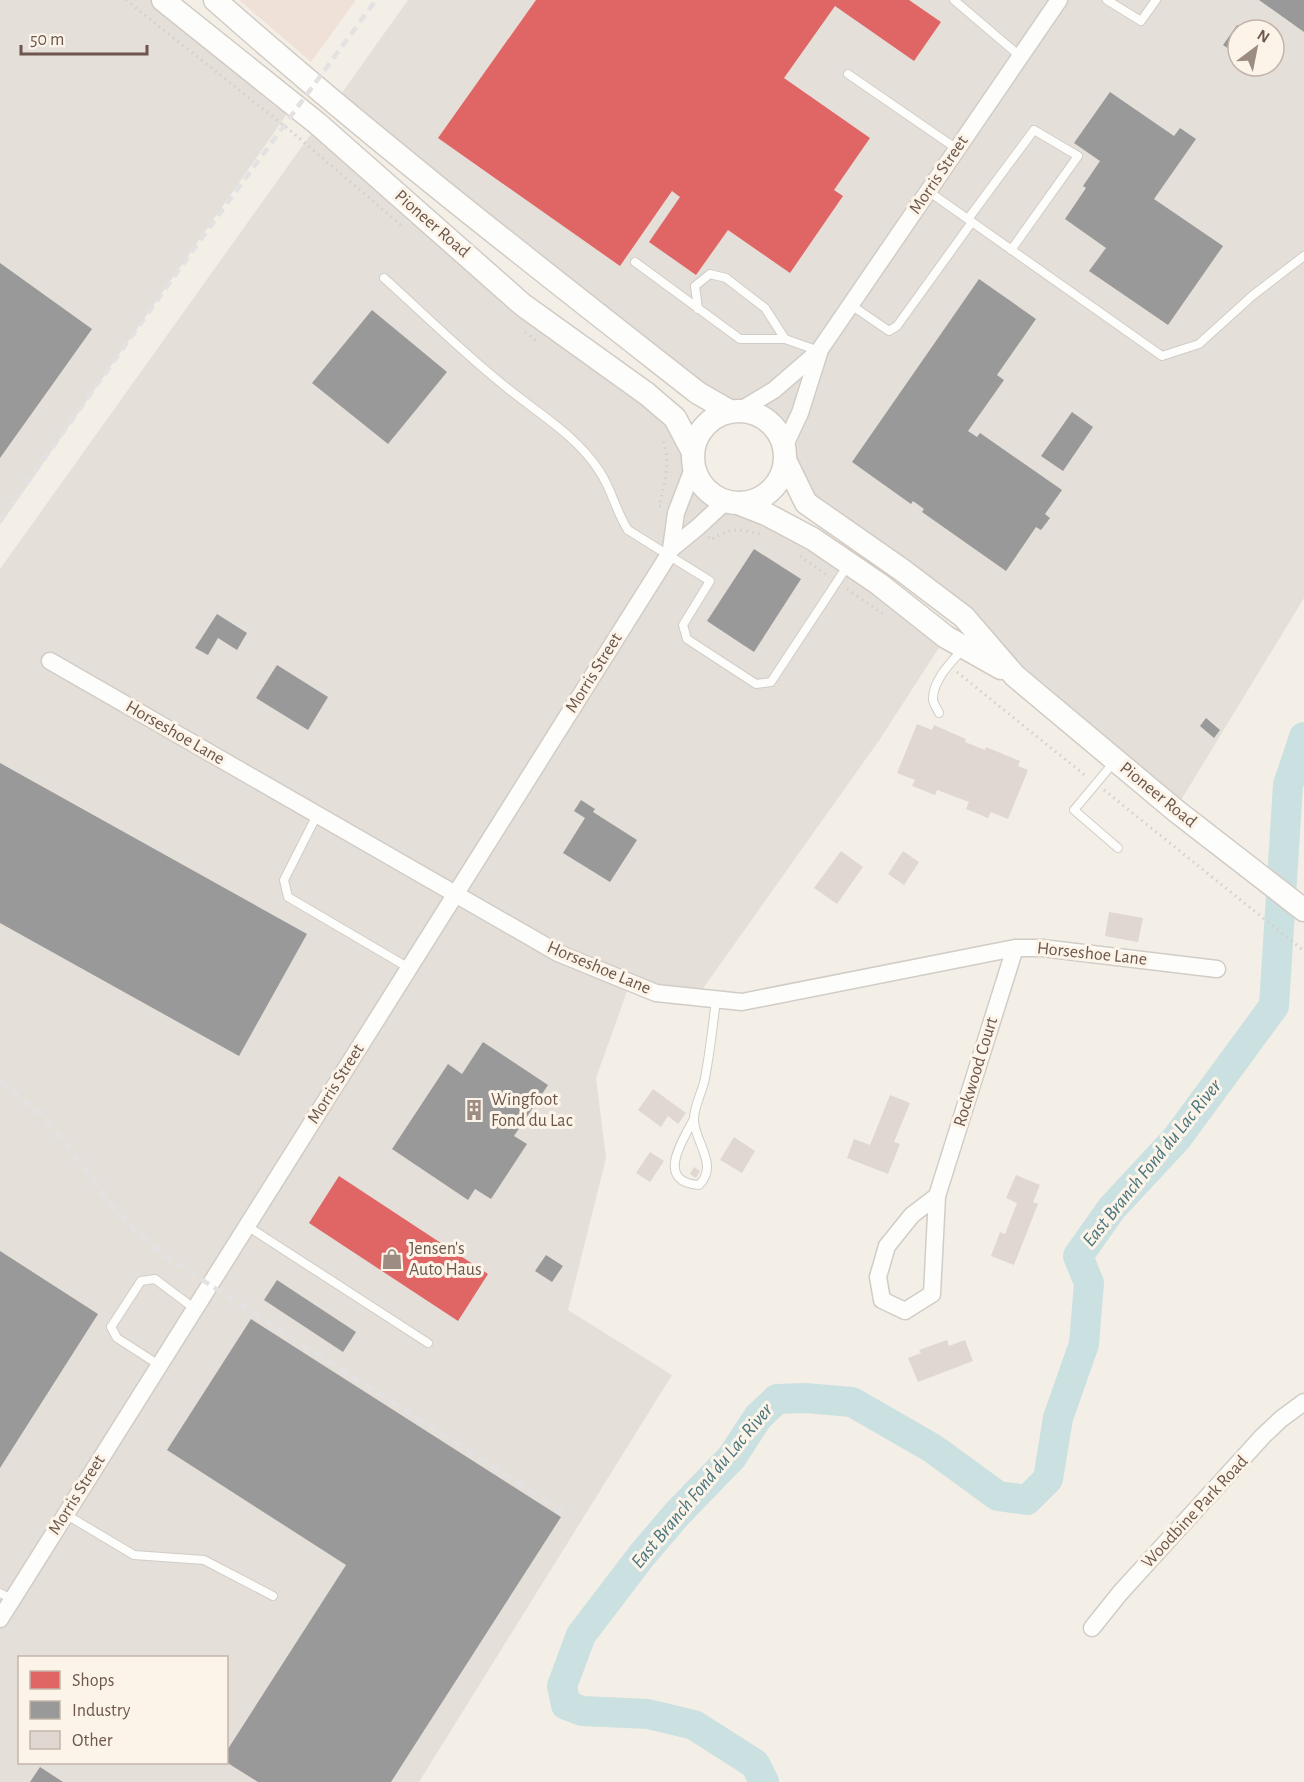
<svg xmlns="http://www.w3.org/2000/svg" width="1304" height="1782" font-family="'Alegreya Sans',sans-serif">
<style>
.commercial{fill:#f0e1d8}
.industrial{fill:#e5dfd9;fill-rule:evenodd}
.shops{fill:#e06666}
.industry{fill:#999}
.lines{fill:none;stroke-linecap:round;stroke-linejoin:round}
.river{stroke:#cbe0e1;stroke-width:30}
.building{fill:#dfd7d0}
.lane-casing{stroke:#d2ccc6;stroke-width:10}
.street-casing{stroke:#d2ccc6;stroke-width:19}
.secondary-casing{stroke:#d2cbc4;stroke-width:25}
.path{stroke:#d4cfca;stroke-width:3;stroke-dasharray:1.5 4.5;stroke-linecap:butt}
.lane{stroke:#fdfdfb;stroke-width:8}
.street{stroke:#fdfdfb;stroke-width:16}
.secondary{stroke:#fdfdfb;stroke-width:22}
.rail{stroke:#e3e1e2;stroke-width:4.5;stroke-dasharray:9 6;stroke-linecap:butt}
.labels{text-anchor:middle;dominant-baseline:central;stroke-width:6;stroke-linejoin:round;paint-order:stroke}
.street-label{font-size:18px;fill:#6d574c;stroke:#fcf4e8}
.poi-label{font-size:18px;fill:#6d574c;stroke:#fcf4e8;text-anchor:start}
.water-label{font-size:20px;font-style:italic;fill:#49757e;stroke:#fcf4e8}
</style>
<rect width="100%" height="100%" fill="#f3efe7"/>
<path class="commercial" d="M239 0H356L311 62Z"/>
<path class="industrial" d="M0 0H163L294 104 0 525Z
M408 0H1304V598L1175 810 964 617 806 503 781 438 774 428 763 418 752 413 741 412 334 104ZM1238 30H1274V66H1238Z
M318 124 647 394 702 484 714 496 726 501 738 503 946 637 880 739 697 997 630 983 596 1078 606 1158 568 1310 672 1375 419 1782H0V569ZM20 1658H226V1762H20Z"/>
<path class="shops" d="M536 0H909L941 22 914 61 835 6 784 78 870 138 834 190 843 196 790 273 728 230 696 275 649 242 680 197 672 191 620 266 438 138Z
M339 1176 488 1274 458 1321 309 1223Z"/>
<path class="industry" d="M1259 0H1304V32Z
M1237 25 1244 30H1238V55L1223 45Z
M1253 66H1268L1263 73Z
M1110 92 1174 136 1180 128 1196 139 1154 199 1223 246 1168 325 1089 271 1106 248 1065 219 1086 188 1083 186 1100 161 1074 143Z
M0 263 92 329 0 458Z
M979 279 1036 319 997 375 1004 380 968 431 977 437 980 433 1062 490 1045 514 1050 518 1041 530 1036 527 1006 571 922 512 924 509 913 501 911 504 852 462Z
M372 310 447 372 388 444 312 383Z
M1072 412 1093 427 1063 471 1041 456Z
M754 549 801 579 754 652 707 621Z
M217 614 247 633 237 650 218 638 208 655 195 648Z
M277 665 328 697 308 730 256 698Z
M1206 718 1220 730 1214 738 1200 726Z
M0 763 307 934 239 1056 0 923Z
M581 800 595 809 593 812 637 840 610 882 563 853 585 818 574 811Z
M483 1042 548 1085 514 1136 527 1144 491 1199 475 1189 468 1200 392 1149 448 1064 462 1074Z
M0 1251 98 1314 0 1468Z
M546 1255 563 1266 552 1282 535 1271Z
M277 1280 356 1332 343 1352 264 1300Z
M251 1319 561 1517 391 1782H258L226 1762V1752L346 1565 167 1450Z
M40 1767 63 1782H30Z"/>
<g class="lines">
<path class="river" d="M764 1782 755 1764 694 1725 648 1714 582 1711 566 1705 562 1686 581 1635 642 1555 677 1514 732 1457 758 1417 777 1399 805 1398 852 1402 932 1448 998 1496 1027 1500 1048 1479 1058 1418 1084 1344 1089 1283 1078 1256 1112 1208 1177 1138 1274 1006 1288 785 1304 737"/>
</g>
<path class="building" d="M917 724 932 730 934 725 966 739 965 742 985 750 986 747 1020 761 1018 766 1028 770 1008 819 991 812 988 818 966 809 969 802 937 790 935 795 912 786 915 780 897 773Z
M841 851 863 867 837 904 814 888Z
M903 851 919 862 904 885 888 874Z
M1109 912 1143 918 1138 942 1105 936Z
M653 1089 686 1113 678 1124 668 1116 661 1127 638 1110Z
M890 1095 910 1103 894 1142 900 1144 888 1174 847 1158 854 1139 870 1145Z
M734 1137 755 1151 742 1173 720 1160Z
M650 1152 664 1161 650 1182 636 1173Z
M694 1167 700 1171 696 1178 690 1174Z
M1016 1175 1040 1185 1033 1202 1038 1204 1014 1265 991 1256 1000 1232 1005 1234 1017 1203 1006 1198Z
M947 1340 949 1346 965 1340 973 1361 918 1382 908 1358 921 1353 919 1350Z"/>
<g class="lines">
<defs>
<path id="lane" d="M954 0 1021 57
M1107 0 1141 21 1156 0
M848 74 957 149
M928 191 1162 356 1199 344 1252 296 1304 256
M968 219 1034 130 1078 156 1011 250
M635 262 740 339H785
M384 278C423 313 460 350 501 383 534 411 576 434 600 472 612 490 616 512 628 530L710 581 683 625 687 639 756 684 771 682 848 565
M851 305 889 331 897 326 972 222
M698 309 695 286 710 274 726 278 765 308 785 339 819 351
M939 713C937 709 934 704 933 700 932 681 951 662 963 649
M1115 761 1074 810 1118 848
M317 815 284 880 288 897 409 968
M694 1119C682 1141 655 1182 699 1185 720 1165 693 1140 694 1119 694 1105 703 1091 705 1078 710 1052 713 1025 716 999
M247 1226 428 1343
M159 1365 117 1338 111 1327 141 1281 155 1279 195 1309
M65 1514 134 1555 204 1560 273 1596
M0 1593 12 1599"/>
<path id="street" d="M739 411 774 390 819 351 1059 0
M784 447 800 413 819 353
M671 549 698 527 726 501
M50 661 558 953 656 993 742 1002 1015 948H1042L1217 969
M937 1196 932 1294 905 1311 882 1300 878 1277 887 1246 912 1215 937 1196 1015 948
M0 1619 668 556 671 549 676 513 694 466
M1092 1628 1120 1593 1263 1436 1281 1419 1304 1402"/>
<path id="secondary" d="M163 0 318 124 523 305 647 394 675 418 693 452
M215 0C371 138 535 265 698 393L731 412
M693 457a46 46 0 1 1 92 0a46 46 0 1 1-92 0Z
M785 460 806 503 902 570 964 617 1015 676 1175 810 1304 910
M738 503 766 514 813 539 879 584 946 637 1001 668"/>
</defs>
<use href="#lane" class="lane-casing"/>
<use href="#street" class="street-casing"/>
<use href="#secondary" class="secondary-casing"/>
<path class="path" d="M126 0 292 132 402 226
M525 332 539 343
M661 506H659C665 484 671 460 662 438
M708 537 711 540C730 527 739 529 760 534
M800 556 827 575
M847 589 883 614
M957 672 1087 777
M1104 790 1304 951"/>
<use href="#lane" class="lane"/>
<use href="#street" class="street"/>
<use href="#secondary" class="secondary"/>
<path class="rail" d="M0 521 193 250 376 0
M0 1081 42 1115 82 1164 111 1205 137 1232 165 1256 562 1511"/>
</g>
<defs>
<symbol id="building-bare" viewBox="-9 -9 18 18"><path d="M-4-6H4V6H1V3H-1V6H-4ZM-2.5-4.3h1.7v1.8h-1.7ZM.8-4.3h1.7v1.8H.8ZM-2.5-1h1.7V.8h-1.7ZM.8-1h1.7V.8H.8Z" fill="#9c8c82" stroke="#fcf4e8" stroke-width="2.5" paint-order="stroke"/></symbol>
<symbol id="shop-bare" viewBox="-9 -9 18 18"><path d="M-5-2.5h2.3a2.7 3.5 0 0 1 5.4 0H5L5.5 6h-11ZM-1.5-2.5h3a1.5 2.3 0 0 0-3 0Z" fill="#9c8c82" stroke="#fcf4e8" stroke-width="2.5" paint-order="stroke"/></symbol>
</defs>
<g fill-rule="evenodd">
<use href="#building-bare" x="459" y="1095" width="30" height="30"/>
<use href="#shop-bare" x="377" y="1244" width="30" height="30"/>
</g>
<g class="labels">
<g class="street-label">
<text transform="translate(939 175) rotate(-56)">Morris Street</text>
<text transform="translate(432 224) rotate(41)">Pioneer Road</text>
<text transform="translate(594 673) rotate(-58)">Morris Street</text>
<text transform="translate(175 733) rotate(30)">Horseshoe Lane</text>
<text transform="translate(1158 795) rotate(39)">Pioneer Road</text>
<text transform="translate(1092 954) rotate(6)">Horseshoe Lane</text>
<text transform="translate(599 968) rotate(23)">Horseshoe Lane</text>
<text transform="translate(976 1072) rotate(-73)">Rockwood Court</text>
<text transform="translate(336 1084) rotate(-58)">Morris Street</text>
<text transform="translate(77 1495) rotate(-58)">Morris Street</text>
<text transform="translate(1195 1512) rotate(-47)">Woodbine Park Road</text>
</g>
<g class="poi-label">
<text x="491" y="1100">Wingfoot<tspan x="491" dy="21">Fond du Lac</tspan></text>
<text x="409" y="1249">Jensen's<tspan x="409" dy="21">Auto Haus</tspan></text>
</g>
<g class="water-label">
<text transform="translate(1152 1163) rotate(-51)">East Branch Fond du Lac River</text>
<text transform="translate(702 1486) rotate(-50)">East Branch Fond du Lac River</text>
</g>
</g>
<rect x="18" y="1656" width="210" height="108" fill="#fcf4e8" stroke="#c3b5aa" stroke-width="1.5"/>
<rect x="30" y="1671" width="30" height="18" fill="#e06666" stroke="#c3b5aa" stroke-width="1.5"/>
<text x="72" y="1686" font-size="18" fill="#6d574c">Shops</text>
<rect x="30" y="1701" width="30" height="18" fill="#999999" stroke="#c3b5aa" stroke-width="1.5"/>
<text x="72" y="1716" font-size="18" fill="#6d574c">Industry</text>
<rect x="30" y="1731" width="30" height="18" fill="#dfd7d0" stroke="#c3b5aa" stroke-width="1.5"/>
<text x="72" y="1746" font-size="18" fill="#6d574c">Other</text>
<g transform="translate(1256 48) rotate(32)"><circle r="28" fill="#fcf4e8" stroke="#c3b5aa" stroke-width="1.5"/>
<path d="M0-4.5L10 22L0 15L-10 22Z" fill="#9c8c82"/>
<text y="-9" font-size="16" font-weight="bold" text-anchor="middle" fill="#6d574c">N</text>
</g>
<path d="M21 45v9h126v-9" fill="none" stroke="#6d574c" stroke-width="3"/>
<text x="30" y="45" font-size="18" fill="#6d574c" stroke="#fcf4e8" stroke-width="4.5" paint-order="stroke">50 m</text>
</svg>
